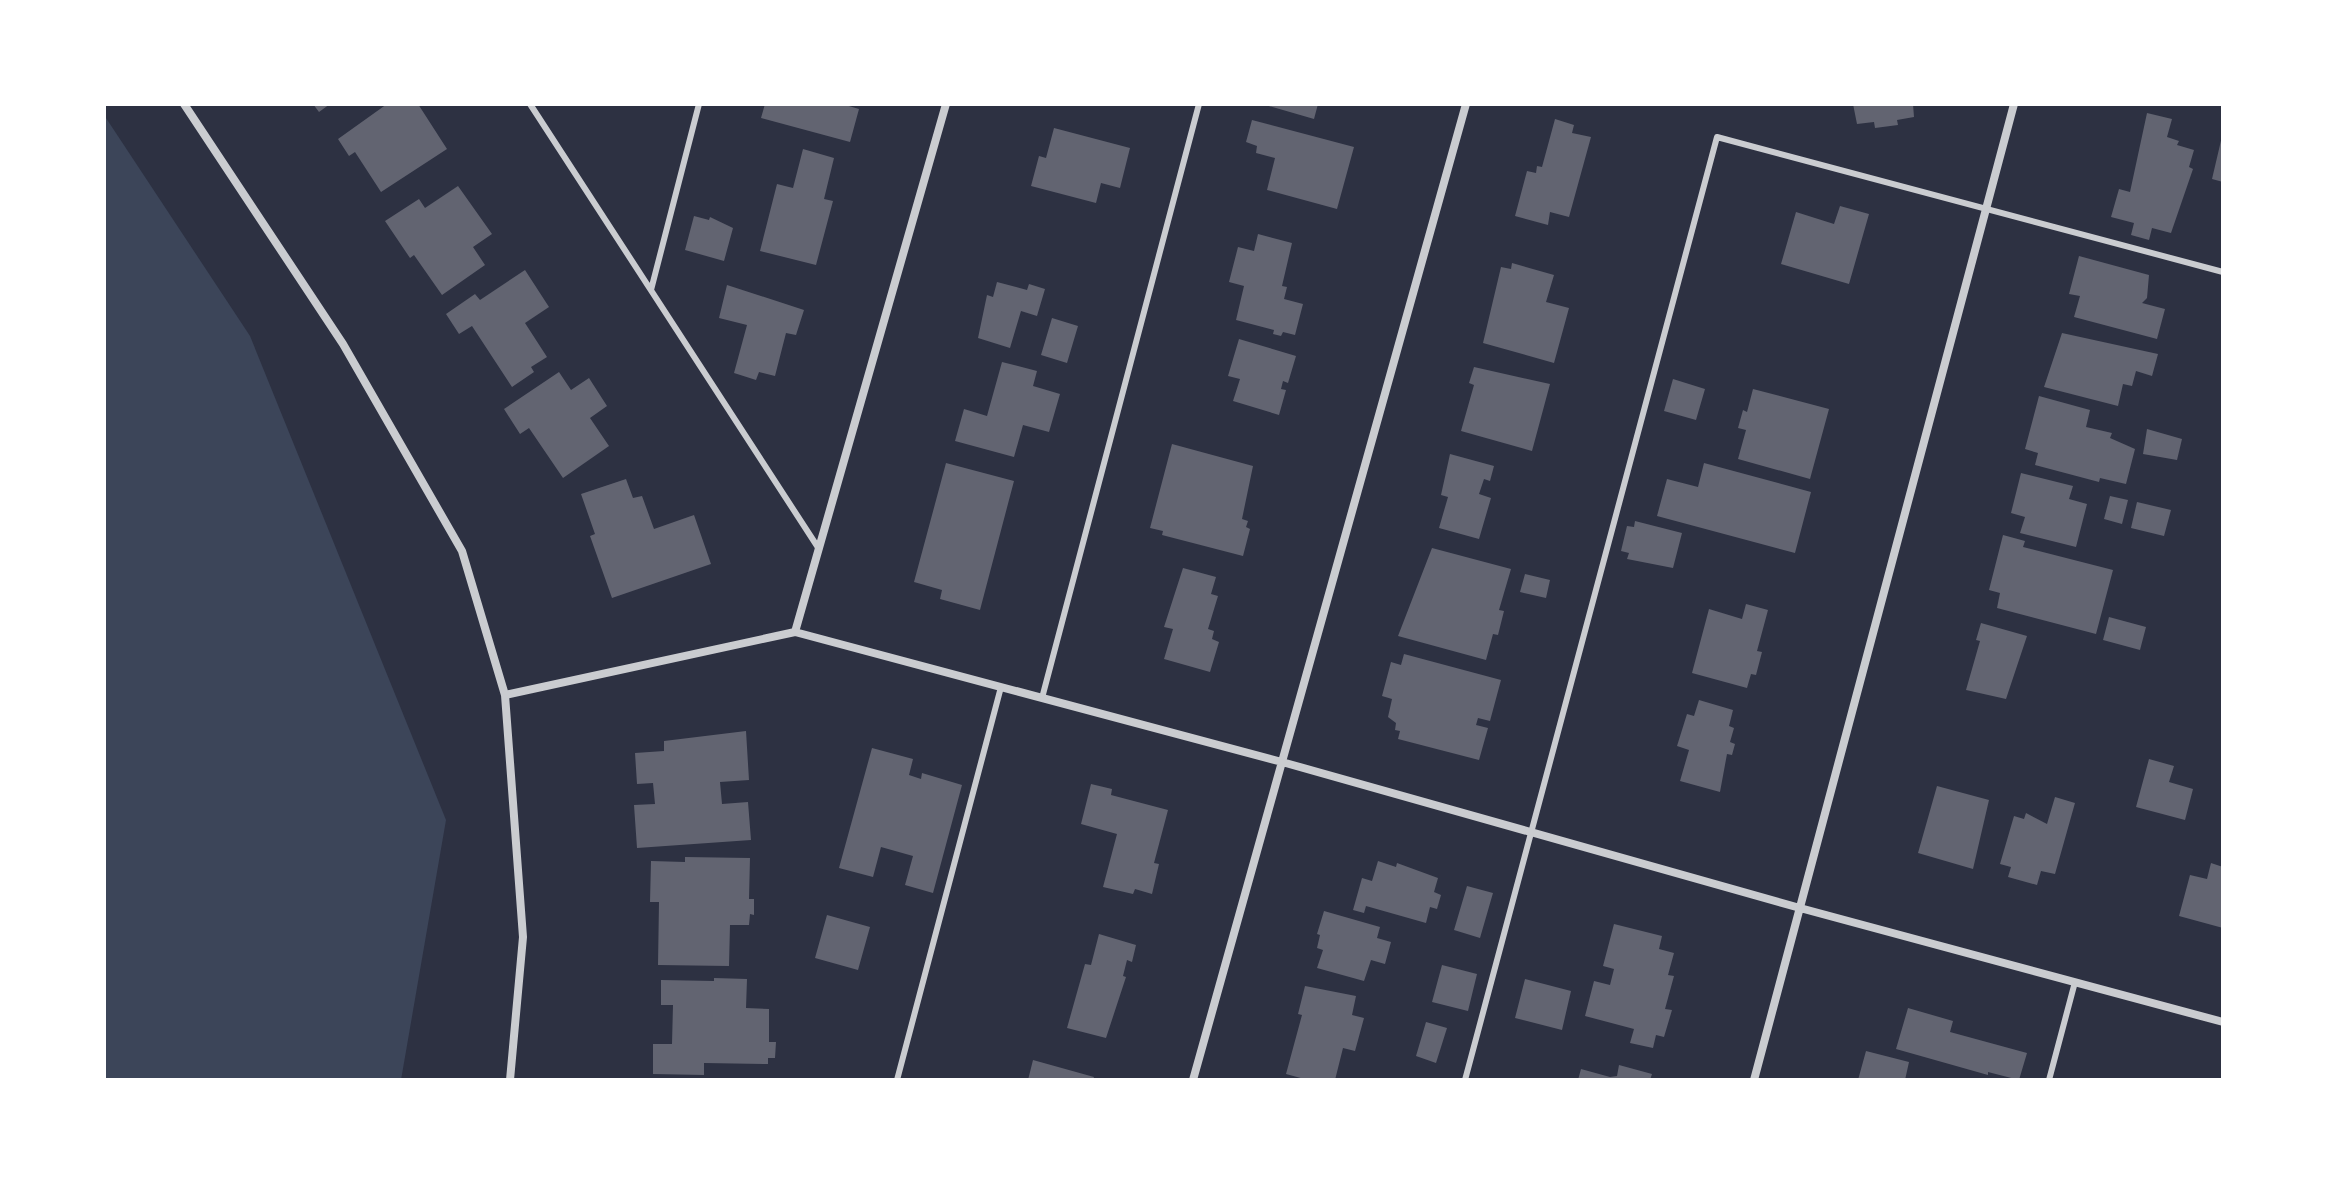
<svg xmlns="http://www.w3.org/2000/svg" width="2327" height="1184" font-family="'Work Sans',sans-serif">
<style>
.green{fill:#3c4559}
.building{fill:#626471}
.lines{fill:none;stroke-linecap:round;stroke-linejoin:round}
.service{stroke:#caccd0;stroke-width:6}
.minor{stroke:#caccd0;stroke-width:8}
</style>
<rect width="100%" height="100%" fill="#2d3142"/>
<path class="green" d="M104 115 250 336 446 820 401 1080H104Z"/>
<path class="building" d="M313 104H330L319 112Z
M387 104H418L447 149 381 192 355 152 349 156 338 139Z
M765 104H842L859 109 850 142 761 118Z
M1262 104H1318L1314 119Z
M1853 104H1913L1914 117 1897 120 1898 125 1875 128 1874 122 1857 124Z
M2147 113 2172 119 2167 137 2179 141 2177 145 2194 150 2189 167 2193 169 2171 233 2152 228 2149 240 2131 235 2134 223 2111 217 2119 189 2130 192Z
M1555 119 1574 125 1572 133 1591 137 1569 217 1550 212 1548 225 1515 216 1527 171 1536 173 1537 166 1542 167Z
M1252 120 1354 147 1337 209 1267 190 1275 158 1256 153 1257 146 1246 142Z
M1054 128 1130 148 1120 188 1101 183 1096 203 1031 186 1039 156 1046 158Z
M2223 132V182L2212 179Z
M803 149 834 158 824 199 833 201 816 265 760 251 777 184 793 188Z
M458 186 492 234 473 247 485 265 442 295 414 255 410 258 385 221 419 199 425 208Z
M1840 206 1869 214 1849 284 1781 264 1796 212 1834 224Z
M694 216 709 220 710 217 733 228 724 261 685 250Z
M1258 234 1292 243 1282 286 1287 287 1284 299 1303 304 1295 335 1283 332 1281 336 1273 334 1274 330 1236 320 1244 286 1229 282 1238 247 1254 251Z
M2079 256 2149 275 2147 298 2142 303 2165 309 2157 339 2074 317 2080 296 2069 294Z
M1512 263 1554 275 1546 302 1569 308 1554 363 1483 343 1501 267 1511 269Z
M525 270 549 307 525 323 547 357 531 367 534 372 512 387 472 326 459 334 446 314 475 294 480 300Z
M997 282 1027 290 1029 284 1045 289 1037 316 1021 311 1010 348 978 338 987 295 993 297Z
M727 285 804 310 796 335 786 333 775 376 759 372 756 380 734 373 747 325 719 318Z
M1052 318 1078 326 1067 363 1041 355Z
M2062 333 2158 354 2152 376 2136 371 2132 386 2123 384 2118 406 2044 387Z
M1239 339 1296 356 1288 383 1283 381 1281 389 1286 390 1279 415 1233 401 1240 379 1228 376Z
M1002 362 1037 371 1033 386 1060 394 1049 432 1023 425 1014 457 955 441 964 409 987 416Z
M1474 367 1550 384 1532 451 1461 431 1474 385 1469 383Z
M559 372 571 390 589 378 607 406 590 418 609 446 563 478 529 428 520 434 504 409Z
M1673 379 1705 389 1696 420 1664 411Z
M1753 389 1829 409 1810 479 1738 459 1746 430 1738 428 1743 410 1747 412Z
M2039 396 2090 410 2086 427 2112 433 2110 438 2135 449 2126 484 2100 478 2099 482 2035 465 2038 453 2025 449Z
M2147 429 2182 439 2177 460 2143 454Z
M1172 444 1253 466 1242 519 1248 521 1246 527 1250 529 1243 556 1162 535 1163 531 1150 528Z
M1450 454 1494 466 1490 481 1484 479 1479 494 1491 498 1479 539 1439 528 1448 497 1441 495Z
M946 463 1014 481 980 610 940 599 942 590 914 582Z
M1704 463 1811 492 1795 553 1657 516 1667 479 1698 487Z
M2021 473 2073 486 2069 499 2087 504 2076 547 2020 533 2025 517 2011 513Z
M626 479 633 498 642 496 654 529 694 515 711 564 612 598 590 536 595 534 581 494Z
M2110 496 2128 500 2122 524 2104 519Z
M2137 502 2171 510 2164 536 2131 528Z
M1635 521 1682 533 1673 568 1627 559 1629 553 1621 551 1627 526 1634 527Z
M2003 535 2025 541 2023 547 2113 570 2096 634 1997 608 2000 593 1989 590Z
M1432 548 1511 569 1499 610 1504 611 1498 635 1493 634 1486 660 1398 636Z
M1183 568 1216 577 1211 594 1218 596 1208 629 1214 631 1212 639 1219 642 1210 672 1164 659 1173 629 1164 627Z
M1525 574 1550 580 1546 598 1520 592Z
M1746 604 1768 610 1757 651 1762 652 1756 675 1751 674 1747 688 1692 673 1709 609 1742 619Z
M2109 617 2146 627 2140 650 2103 640Z
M1981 623 2027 636 2006 699 1966 690 1980 641 1976 640Z
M1404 654 1501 680 1490 721 1478 718 1476 725 1488 728 1479 760 1398 739 1400 731 1395 730 1396 723 1388 717 1392 699 1382 696 1391 662 1401 665Z
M1699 700 1733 710 1729 726 1734 728 1730 742 1735 744 1732 755 1727 754 1720 792 1680 781 1689 750 1677 746 1687 714 1694 716Z
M746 731 749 780 720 782 722 804 748 802 751 840 637 848 634 805 655 804 653 783 637 784 635 753 664 751V741Z
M872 748 913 759 909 775 921 779 922 773 962 785 933 893 905 885 913 856 881 847 873 877 839 868Z
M2149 759 2174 766 2169 782 2193 789 2185 820 2136 807Z
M1091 784 1112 789 1111 795 1168 810 1154 863 1159 864 1152 894 1135 889 1133 894 1103 887 1117 834 1081 824Z
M1937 786 1989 800 1973 869 1918 853Z
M2055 797 2075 803 2055 874 2041 871 2037 885 2008 877 2011 867 2000 864 2014 816 2024 819 2026 813 2047 824Z
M685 857 750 858 749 899H754V915L750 914 749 925H730L729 966 658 965 659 902H650L651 861 685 862Z
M1378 861 1396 867 1397 863 1438 878 1434 892 1441 895 1437 909 1430 907 1426 923 1366 906 1364 913 1353 910 1362 878 1372 881Z
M2211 863 2223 867V928L2179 916 2190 875 2207 879Z
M1467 886 1493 893 1480 938 1454 930Z
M1324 911 1380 927 1377 938 1391 942 1385 964 1371 960 1364 981 1317 968 1323 950 1317 948 1320 935 1317 934Z
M827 915 870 927 858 970 815 958Z
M1614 924 1662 936 1659 949 1674 953 1668 975 1674 976 1665 1009 1672 1010 1664 1037 1656 1035 1653 1048 1630 1043 1634 1029 1585 1016 1594 981 1610 985 1614 969 1603 966Z
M1099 934 1136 945 1132 962 1127 960 1123 976 1126 977 1106 1038 1067 1028 1085 964 1091 965Z
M1442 965 1477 974 1468 1011 1432 1002Z
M714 978 747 979 746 1008 769 1009V1042H776L775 1058H768V1064L704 1063V1075L653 1074V1044H672L673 1005H661V980L714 981Z
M1525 979 1571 991 1562 1030 1515 1018Z
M1305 986 1356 996 1352 1015 1364 1018 1355 1051 1343 1048 1335 1080H1308L1286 1074 1302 1015 1298 1014Z
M1908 1008 1953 1021 1950 1032 2027 1053 2019 1080 1988 1072V1075L1896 1049Z
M1426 1022 1447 1028 1436 1063 1416 1056Z
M1866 1051 1909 1062 1905 1080H1858Z
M1033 1060 1094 1077 1093 1080H1028Z
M1619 1065 1652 1074 1650 1080H1578L1581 1069 1610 1077 1617 1076Z"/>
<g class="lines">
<path class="service" d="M530 104 819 549
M651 290 699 104
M1042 698 1199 104
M897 1080 1001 687
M1465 1080 1717 137 2223 272
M2049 1080 2075 982"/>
<path class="minor" d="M184 104 343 344 462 551 505 695 523 937 510 1080
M795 632 946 104
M505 695 795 632 1282 762 1800 908 2223 1022
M1193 1080 1466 104
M1754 1080 2014 104"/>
</g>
<rect width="2327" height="1184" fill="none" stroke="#ffffff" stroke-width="212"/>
</svg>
